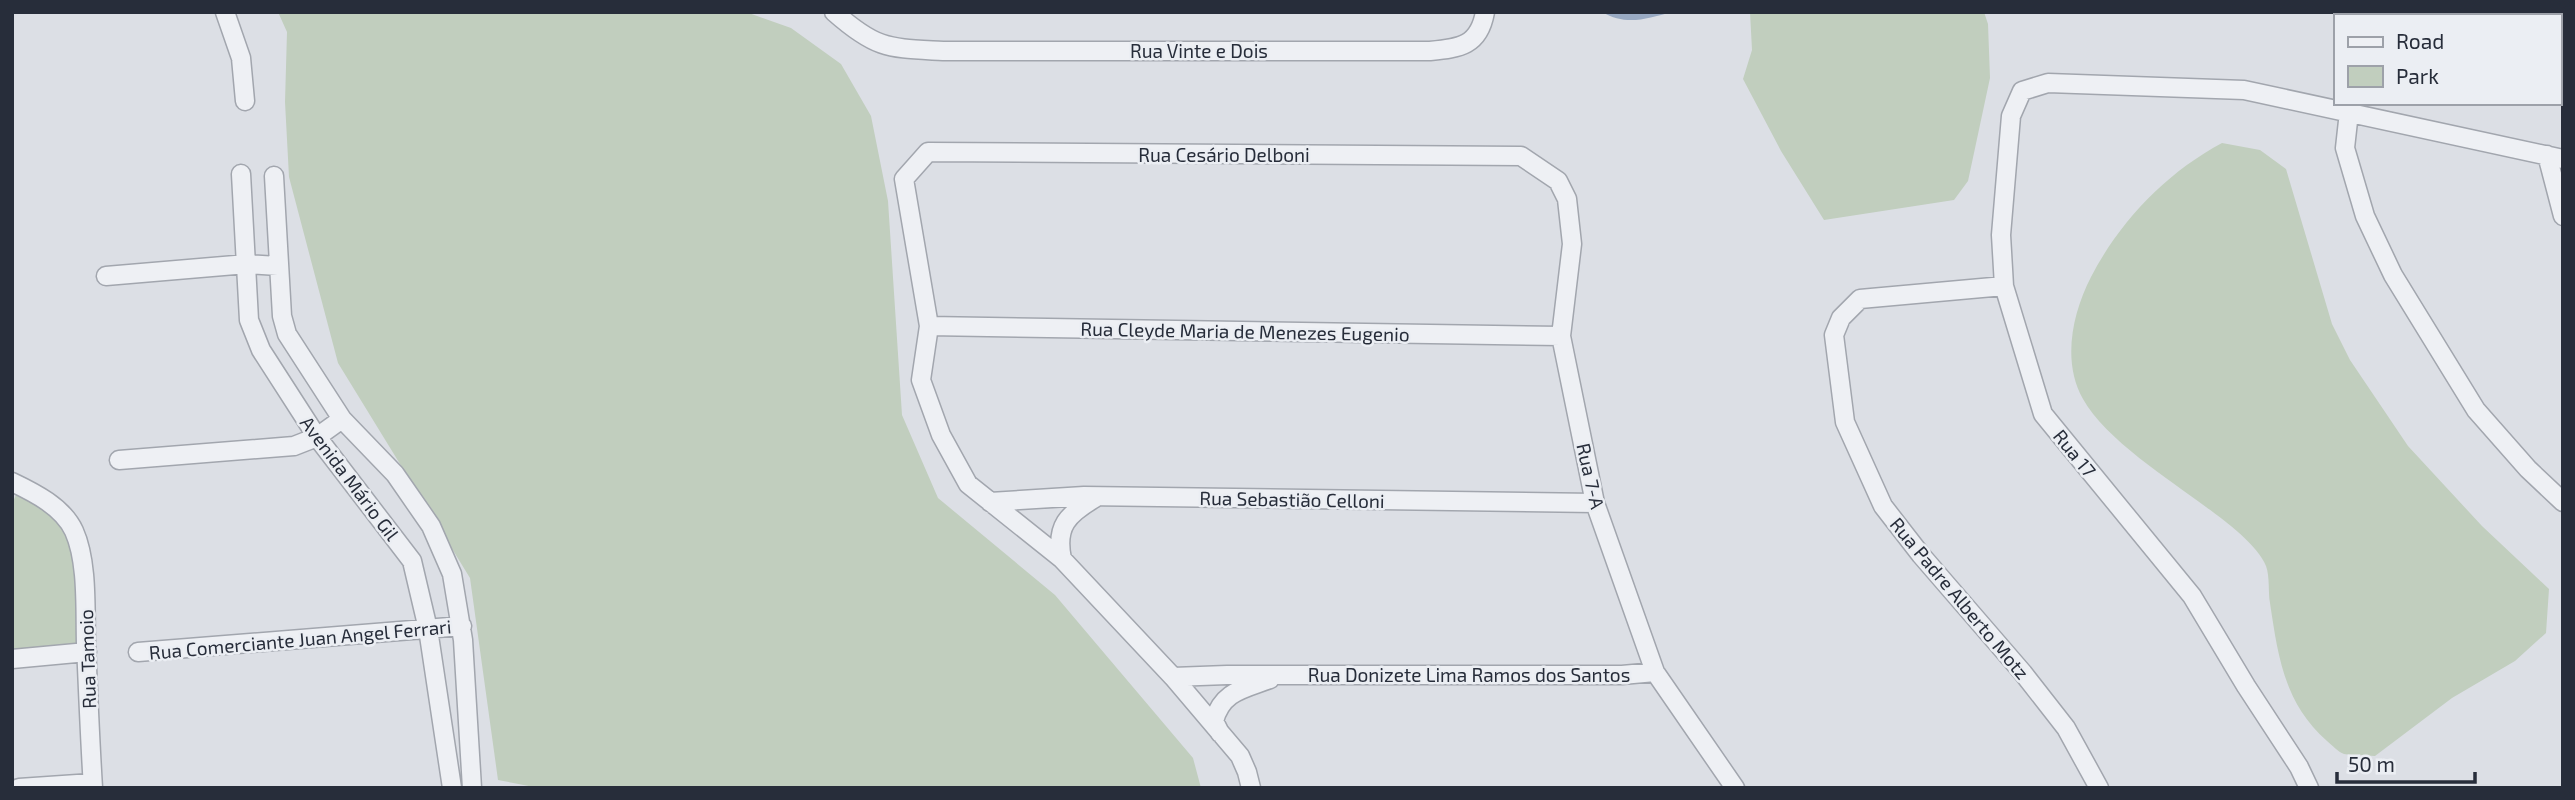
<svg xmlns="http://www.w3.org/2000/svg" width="2575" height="800" font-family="'Exo 2',sans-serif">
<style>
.green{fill:#c1cebe}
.water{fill:#99aac3}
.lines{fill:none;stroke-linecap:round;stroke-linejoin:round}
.minor-casing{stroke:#a2a6ae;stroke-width:21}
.minor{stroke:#eef0f4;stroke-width:18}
.labels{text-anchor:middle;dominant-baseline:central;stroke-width:5;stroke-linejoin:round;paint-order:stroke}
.street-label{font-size:19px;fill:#272d3a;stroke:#ebeef3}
</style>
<rect width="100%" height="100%" fill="#dcdfe5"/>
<path class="green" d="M278 12H746L791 28 841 64 871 116 888 201 902 415 938 498 1055 595 1193 758 1201 788H539L498 780 470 578 338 363 289 177 285 102 287 32Z
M1750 12H1984L1988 24 1990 78 1968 181 1954 200 1824 220 1781 151 1743 79 1752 50Z
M2222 143 2260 150 2286 169 2332 324 2350 360 2408 446 2482 526 2549 589 2546 633 2515 661 2452 698 2375 756C2365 755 2353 756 2344 754 2338 752 2332 745 2327 741 2284 703 2278 656 2270 603 2268 592 2270 577 2266 566 2258 545 2224 520 2206 507 2170 480 2105 439 2083 399 2062 362 2072 314 2091 277 2120 221 2166 173 2222 143Z
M18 490 55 514 72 538 83 648 12 654V504Z"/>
<path class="water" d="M1602 12H1672C1646 19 1626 26 1602 12Z"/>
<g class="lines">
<defs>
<path id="minor" d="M225 12 241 58 245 101
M834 12C877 50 889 48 943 51H1430C1460 48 1479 46 1485 12
M2349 112 2345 148 2365 216 2393 275 2476 410 2528 469 2563 502
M2547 155 2563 216
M241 174 249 320 261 350 317 437 412 561 428 629 452 788
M274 176 282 316 287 334 342 419 395 474 431 526 452 574 463 640 472 788
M106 276 247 264 278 266
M2004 286 1860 299 1841 318 1834 335 1845 422 1883 506 1921 555 2023 673 2066 728 2099 788
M929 326 1561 336
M119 460 294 446 317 437 342 419
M12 482C35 493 63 507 74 531 88 562 85 610 86 643 88 691 90 740 93 788
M990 502 1084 496 1595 503
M1062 559C1055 526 1068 514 1095 498
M138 652 462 626
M12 659 87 652
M1173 677 1227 675H1622L1655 672
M1220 733 1214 721C1222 691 1244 689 1270 679
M19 788 92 783
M1251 788 1247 772 1240 756 1173 677 1062 559 968 484 941 435 921 380 929 326 904 179 928 152 1521 156 1558 181 1567 199 1572 244 1561 336 1595 503 1655 672 1735 788
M2309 788 2299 767 2246 686 2192 596 2043 414 2004 286 2001 235 2011 116 2022 91 2048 83 2244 90 2563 159"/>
</defs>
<use href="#minor" class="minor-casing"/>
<use href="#minor" class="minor"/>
</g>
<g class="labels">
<g class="street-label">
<text x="1199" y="50">Rua Vinte e Dois</text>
<text x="1224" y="154">Rua Cesário Delboni</text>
<text transform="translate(1245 331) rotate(1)">Rua Cleyde Maria de Menezes Eugenio</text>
<text transform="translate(2075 453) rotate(51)">Rua 17</text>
<text transform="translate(1591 476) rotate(77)">Rua 7-A</text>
<text transform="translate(350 478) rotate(53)">Avenida Mário Gil</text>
<text transform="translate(1292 499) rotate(1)">Rua Sebastião Celloni</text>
<text transform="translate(1960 598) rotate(50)">Rua Padre Alberto Motz</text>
<text transform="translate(300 639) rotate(-5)">Rua Comerciante Juan Angel Ferrari</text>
<text transform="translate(87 659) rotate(-92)">Rua Tamoio</text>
<text x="1469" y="674">Rua Donizete Lima Ramos dos Santos</text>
</g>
</g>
<rect width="2575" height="800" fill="none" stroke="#272d3a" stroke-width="28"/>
<rect x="2334" y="14" width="228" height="91" fill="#ebeef3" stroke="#9da1a9" stroke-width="2"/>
<rect x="2348" y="37" width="35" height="10" fill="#eef0f4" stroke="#9da1a9" stroke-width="2"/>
<text x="2396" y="49" font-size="21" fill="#272d3a">Road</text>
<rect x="2348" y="66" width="35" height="21" fill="#c1cebe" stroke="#9da1a9" stroke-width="2"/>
<text x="2396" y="84" font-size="21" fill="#272d3a">Park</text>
<path d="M2337 772v10h138v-10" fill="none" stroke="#272d3a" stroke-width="3.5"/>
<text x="2348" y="772" font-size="21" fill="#272d3a" stroke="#ebeef3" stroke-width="5" paint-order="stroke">50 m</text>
</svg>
